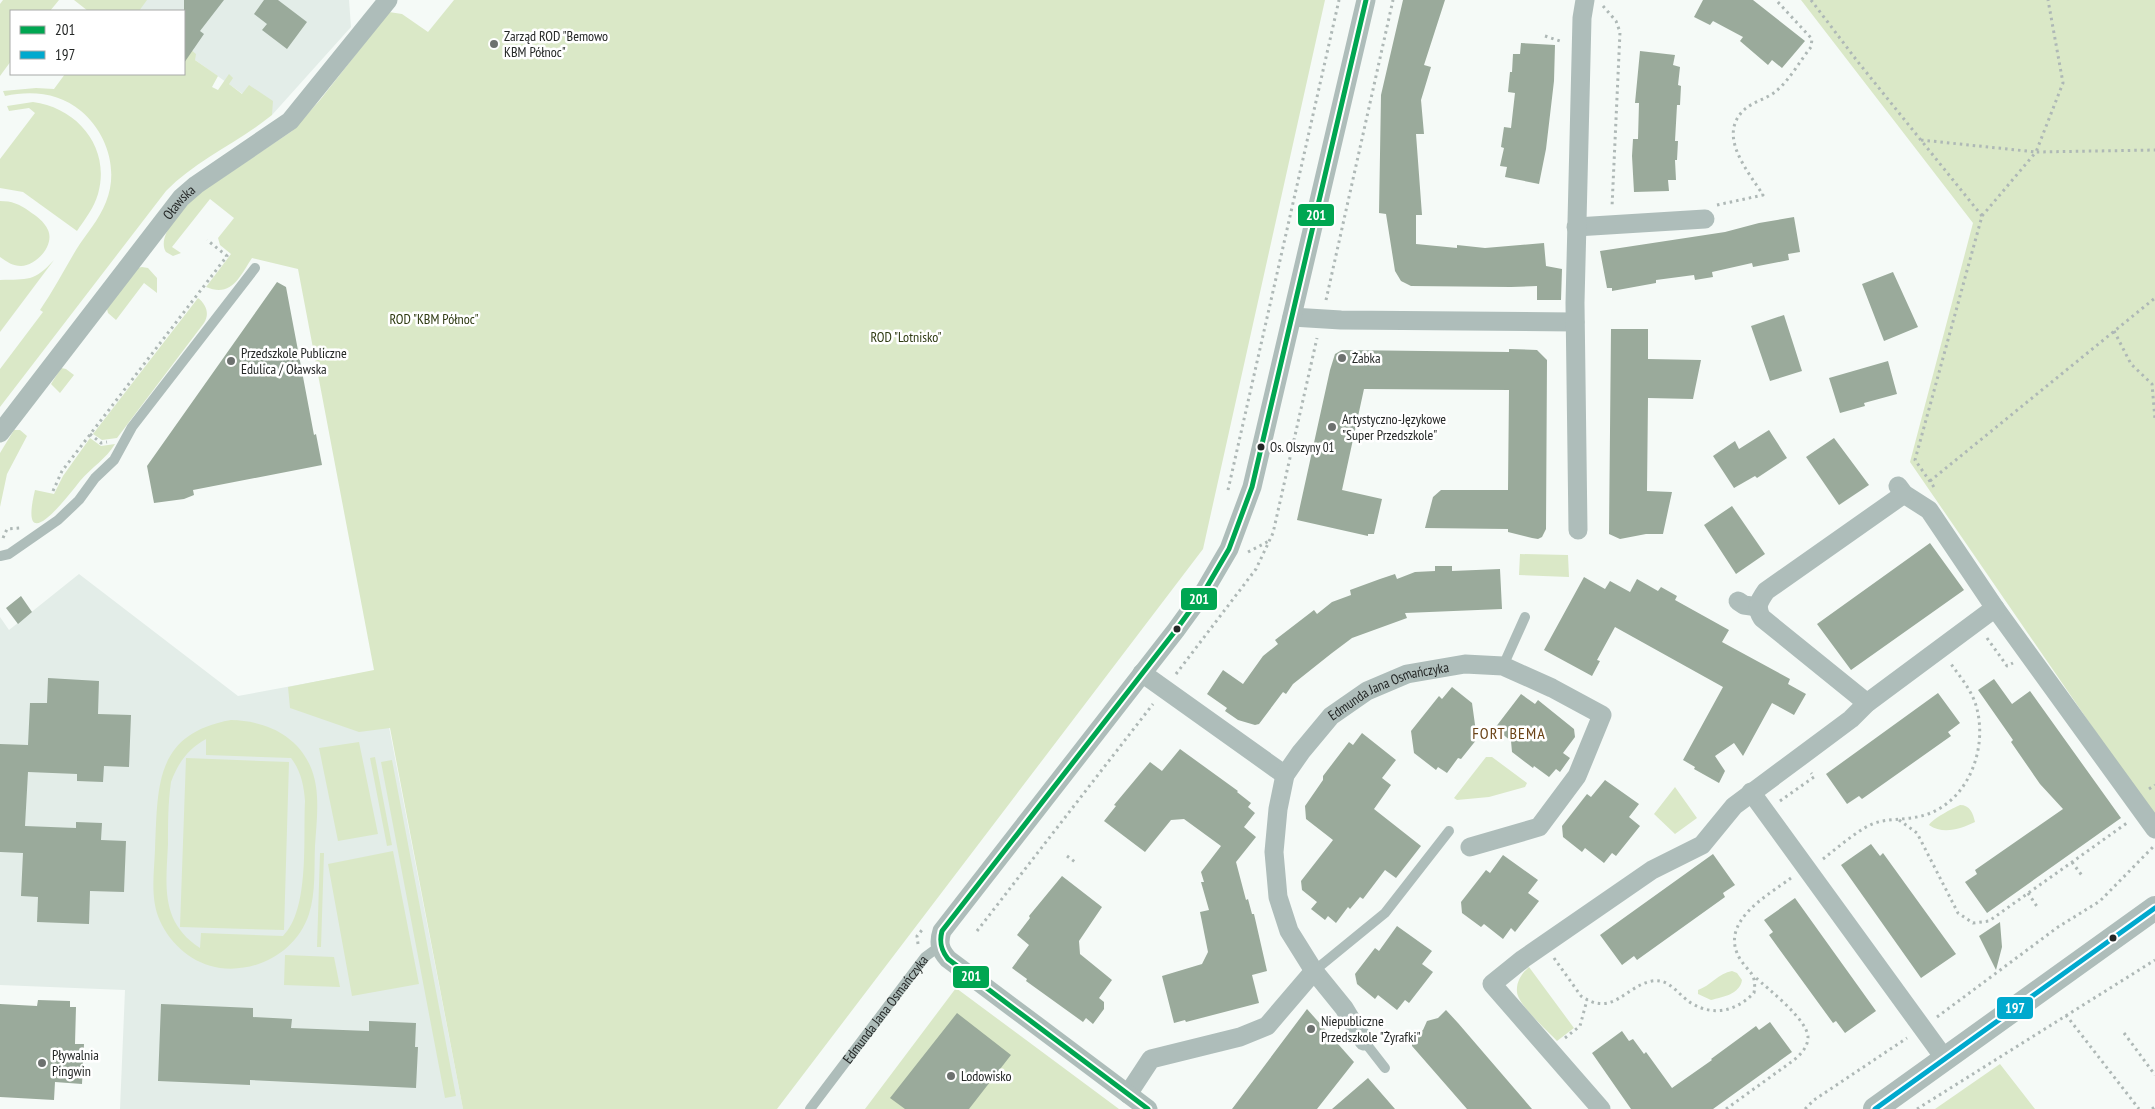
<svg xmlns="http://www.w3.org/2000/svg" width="2155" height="1109" font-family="'PT Sans Narrow',sans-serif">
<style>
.built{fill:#e3ede8}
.green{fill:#dae8c7;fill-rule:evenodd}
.building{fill:#9aaa9b}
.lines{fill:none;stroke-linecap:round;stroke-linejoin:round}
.path{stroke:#aeb8b6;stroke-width:3;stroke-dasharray:2.5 4;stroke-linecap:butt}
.service{stroke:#aebdba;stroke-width:10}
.minor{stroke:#aebdba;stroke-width:19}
.tertiary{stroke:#aebdba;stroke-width:24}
.bus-1-casing{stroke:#fff;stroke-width:9}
.bus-2-casing{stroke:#fff;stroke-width:9}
.bus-1{stroke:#00a651;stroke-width:5}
.bus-2{stroke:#00a9ce;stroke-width:5}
.poi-dot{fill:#6d716f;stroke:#fff;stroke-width:2}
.bus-dot{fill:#242726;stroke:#fff;stroke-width:2}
.labels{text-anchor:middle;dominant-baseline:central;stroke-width:5;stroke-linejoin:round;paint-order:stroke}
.bus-label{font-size:13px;fill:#242726;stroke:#fff;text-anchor:start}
.poi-label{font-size:14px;fill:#242726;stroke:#fff;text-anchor:start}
.street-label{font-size:14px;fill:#242726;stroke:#fff}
.park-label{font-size:14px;fill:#2f3b13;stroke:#fff}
.quarter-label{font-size:16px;letter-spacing:1px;fill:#6a4216;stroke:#fff}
.line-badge{stroke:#fff;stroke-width:2}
.badge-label{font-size:14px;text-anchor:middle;font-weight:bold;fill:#fff}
</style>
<rect width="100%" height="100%" fill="#f5faf7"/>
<path class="built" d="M111 0H349L351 27 272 115 184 52V11H127Z
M79 574 238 696 378 670 463 1109H120L125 990 0 985V617L9 630Z"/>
<path class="green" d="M3 0H59L50 11H11V61L0 76V4Z
M74 0H147L139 11H88Z
M454 0H1325L1203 549 777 1109H463L390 728 359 732 290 708 288 687 374 670 298 269 252 258C240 276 232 298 206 287L231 254 220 245 218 238 234 218 210 199 172 247 181 253 173 256 166 252C155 235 187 204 200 193L292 131 320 100 389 12 402 14 428 32Z
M1801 0H2155V818L1910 462 1973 223Z
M184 44 196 54 195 60 218 76 212 87 218 90 229 74 233 78 229 84 242 94 249 85 273 101 272 115C239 142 196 160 166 191L0 407V369L43 312 40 310C53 291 64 270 76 250 86 234 99 220 106 202 119 170 107 133 81 111 60 93 32 90 5 96L3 91 36 88 54 89 65 74H184Z
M33 102C78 108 111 148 98 194 94 208 85 219 77 231L23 192 0 188V159L35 113 29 108 9 111 7 106Z
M0 201C12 201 19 204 29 211 36 216 44 221 48 230 55 245 36 266 21 266 13 266 7 262 0 257Z
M54 260 0 332V280C28 279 34 282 54 260Z
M142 267 148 268 157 278V293L144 283 116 320 108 313 107 309 137 268Z
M198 298C206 304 210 314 204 323L117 438 102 440 93 434Z
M61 368 66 369 74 375 60 393 51 384Z
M14 430H20L27 436 7 474 0 507V453Z
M90 438 101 446 115 444C106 459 92 467 80 481 66 499 18 561 35 490L54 494 63 476Z
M1520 554 1568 555 1569 577 1519 575Z
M231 720C278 721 315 747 317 797 318 813 316 830 315 846 314 868 316 892 309 914 297 951 258 973 220 968 193 964 171 945 160 921 150 899 154 874 155 850 158 786 154 734 231 720ZM206 739V755L291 758C301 771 304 786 305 801 303 838 310 909 283 936L201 933 200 948C160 922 166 886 168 844 168 823 168 803 171 782 178 763 188 749 206 739Z
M359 742 378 834 338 841 319 748Z
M375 757 392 845 387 846 370 758Z
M1486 757H1492L1527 783 1525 787 1489 797 1457 800 1454 798Z
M186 758 289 762 284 930 180 927Z
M392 760 456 1096 445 1098 381 762Z
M1675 787 1697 818 1675 834 1654 814Z
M1960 805C1970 805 1973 813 1975 822 1961 829 1943 835 1929 825 1932 819 1953 808 1960 805Z
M393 851 419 984 352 996 328 864Z
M320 853H324L321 947H317Z
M285 955 334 957 340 987 284 985Z
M1529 967 1574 1028 1557 1041C1548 1031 1518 1005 1517 992 1516 982 1522 973 1529 967Z
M1732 971 1737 973 1742 980C1740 994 1723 997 1711 1000L1698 994V990C1710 986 1719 973 1732 971Z
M956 988 1119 1109H865Z
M2000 1064 2035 1109H1935Z"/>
<path class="building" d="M184 0H224L200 31 204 34 184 63Z
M264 0H278L307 22 287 49 262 30 267 24 254 14Z
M1403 0H1445L1424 65 1431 67 1421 100 1424 134H1416L1422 215H1416V244L1457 248V245L1485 248 1544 243 1546 266 1562 269 1561 300H1537V286L1511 287 1411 286 1401 281 1395 271 1386 214 1379 213 1381 95Z
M1703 0H1753L1805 41 1782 68 1772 60 1768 65 1740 41 1743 37 1713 21 1710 25 1694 17Z
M1521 43 1555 45 1554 81 1546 149 1539 184 1505 177 1507 167 1500 166 1504 148 1501 147 1504 127 1511 128 1515 93 1508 92 1510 72H1512L1513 54H1520Z
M1640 51 1675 55 1673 65 1680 67 1678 85 1681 86 1680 105H1677L1675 141H1678L1677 160H1675L1676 180H1668L1669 191 1634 192 1632 156 1633 139H1638L1639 103H1635Z
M1794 217 1800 252 1788 254 1789 260 1753 267 1752 263 1712 272 1713 277 1695 280 1694 275 1656 280V283L1612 291V288H1607L1600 251 1725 232 1759 223Z
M1893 272 1918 327 1884 341 1862 284Z
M277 282 286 287 314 435 316 434 322 465 193 490 194 495 184 499 154 503 147 466Z
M1784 315 1802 371 1770 381 1751 326Z
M1611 329H1648V359L1701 360 1693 399 1648 398 1647 491 1672 492 1663 534H1646L1620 539 1609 534Z
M1509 349 1537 350 1547 360 1546 529 1542 537 1538 539 1532 538 1508 532V529L1425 528 1433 497 1441 490H1508L1509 390 1364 389 1342 490 1382 499 1374 534H1368V536L1297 520 1330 370 1335 354 1342 350 1509 352Z
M1888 361 1897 394 1864 403 1865 406 1840 413 1829 378Z
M1769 430 1787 458 1757 478 1755 476 1734 488 1713 456 1735 441 1739 449Z
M1834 438 1869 485 1839 505 1806 457Z
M1732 506 1765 554 1736 574 1704 525Z
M1930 543 1964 590 1851 670 1817 624Z
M1435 566H1452V571L1500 569 1502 609 1405 613 1407 618 1352 638 1332 653 1293 684 1286 694 1283 692 1259 724 1255 725 1238 720 1225 711 1227 708 1207 694 1223 670 1243 684 1263 656 1278 644 1275 640 1314 610 1317 614 1332 602 1351 595 1350 590 1380 579 1395 574 1397 579 1415 572 1435 571Z
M1584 577 1605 589 1610 581 1630 592 1637 579 1658 591 1661 587 1677 596 1675 600 1729 630 1722 642 1790 679 1788 684 1806 694 1794 715 1772 703 1743 756 1734 743 1715 756 1725 771 1719 783 1694 769 1695 767 1683 760 1723 687 1615 627 1597 660 1600 661 1592 676 1544 650Z
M21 596 32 612 18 624 6 608Z
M48 678 99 681 98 714 131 715 129 767 104 766 103 782 77 781V774L28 772 25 826 76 828V822L102 823 101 840 126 841 124 892 90 891 89 924 37 922 38 897 21 896 23 853 0 852V744L28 745 30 703H47Z
M1994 679 2012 704 2030 691 2121 818 1987 913 1965 882 1977 874 1975 870 2063 809 2040 784 2011 742 2013 740 1978 690Z
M1452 687 1472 703 1477 739 1461 759 1458 758 1447 773 1438 767 1436 770 1414 753 1411 731 1439 696 1442 699Z
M1938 693 1960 723 1948 732 1951 736 1862 799 1859 796 1847 804 1826 774Z
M1521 694 1535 704 1538 700 1574 729 1575 737 1563 753 1570 758 1560 772 1556 769 1549 777 1534 766 1533 768 1512 752 1511 741 1495 728Z
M1362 733 1396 760 1382 778 1391 785 1374 809 1421 846 1396 878 1385 870 1363 899 1360 897 1350 909 1348 907 1336 923 1328 916 1325 920 1311 909 1317 902 1302 890 1301 881 1333 840 1306 819 1305 806 1323 780V776L1349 742 1353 745Z
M1180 749 1238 791 1237 792 1251 803 1248 807 1255 813 1244 827 1256 837 1236 862 1246 900 1248 899 1252 914H1254L1267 971 1252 975 1259 1003 1186 1022 1185 1020 1174 1023 1162 976 1202 964 1208 952 1200 912 1209 910 1201 882H1204L1201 872 1221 846 1184 819 1171 820 1145 852 1104 821 1116 806 1114 805 1150 762 1162 771Z
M1605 780 1639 804 1629 817 1640 826 1616 856 1612 853 1604 863 1585 848 1582 852 1563 837 1562 826 1587 794 1591 797Z
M1871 844 1880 856 1883 853 1956 954 1921 978 1841 865Z
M1713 854 1735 885 1723 893 1725 897 1637 960 1634 956 1622 965 1600 935Z
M1503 855 1538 880 1528 893 1539 901 1515 932 1511 928 1503 939 1484 924 1481 927 1462 913 1461 902 1486 870 1490 873Z
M1062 876 1102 907 1079 941 1080 954 1112 980 1099 998 1104 1002V1009L1093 1024 1086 1018 1083 1022 1026 981 1027 979 1012 968 1029 945 1017 935 1030 918 1029 916Z
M1795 898 1876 1011 1845 1033 1836 1021 1833 1023 1769 935 1773 932 1764 920Z
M2000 922 2002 947 1996 970 1979 936Z
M1397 926 1432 951 1422 964 1433 972 1409 1003 1405 1000 1397 1010 1378 995 1375 999 1357 984 1355 974 1375 948 1379 951Z
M38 1000 70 1001V1007H76L75 1044H84L82 1084 55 1082 54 1100 0 1097V1004L37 1006Z
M161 1004 253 1008V1017L292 1019 291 1028 369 1031V1021L416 1023 415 1047H418L416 1088 250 1080V1085L158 1081Z
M1307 1009 1354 1062 1317 1109H1232Z
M1446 1010 1458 1023 1532 1109H1467L1412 1046V1039L1423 1030 1427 1021 1438 1018Z
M957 1013 1011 1055 969 1109H905L890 1098Z
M1770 1022 1792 1052 1713 1109H1631L1592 1053 1622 1031 1629 1041 1633 1039 1644 1054 1646 1052 1672 1088 1712 1060 1711 1059 1756 1026 1759 1030Z
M1368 1078 1395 1109H1332Z"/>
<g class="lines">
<path class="path" d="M1811 0 1858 62 1982 216 1915 460 1936 490
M1603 6 1616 21 1620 32 1612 207
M1545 36 1563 42
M1921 140 2036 152 2063 83 2048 0
M1717 205 1763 195C1748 171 1716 135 1745 109 1753 102 1766 99 1775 92 1789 81 1800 61 1811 47L1812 39 1776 0
M1982 216 2036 152 2155 150
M1326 300 1393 0
M2114 331 2131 364 2152 384 2155 419
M90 434 101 443 107 442
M1930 481 2155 298
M1228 490 1339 0
M53 491 62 471 227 256 207 240
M3 538 7 529 20 528
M1248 552 1269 541
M1987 638 2007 666 2013 663
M1176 674 1256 569 1273 533 1317 338
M2149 789 2155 785
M1780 801 1814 777 1811 773
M1899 820 1917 833 1958 913 1973 923 1989 921 2127 823
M1067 856 1075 862
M1823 859C1837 848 1851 836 1866 827 1885 816 1906 822 1928 814 1969 799 1987 749 1977 709 1973 692 1961 678 1951 664
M2072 862 2083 877
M2028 893 2038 908
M977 931 1153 704
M918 944 917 936 922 930
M1554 958 1581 996C1613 1018 1625 986 1652 981 1670 978 1678 995 1691 1003 1714 1017 1736 1011 1754 993 1757 973 1749 973 1740 959 1718 922 1767 896 1791 878
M2066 1015 2139 1109
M1937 1017 2058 927 2100 901 2153 847
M2124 1033 2155 1075
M1565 1038 1580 1026 1587 1000
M1726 1109 1794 1060C1801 1054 1808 1047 1808 1037 1807 1019 1768 989 1755 977
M1805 1109 1814 1100 1907 1038
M1917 1109 2155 960
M2152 1109 2155 1107"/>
<g class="service">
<path d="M0 556 9 554 58 520 79 500 95 478 114 460 132 427 255 268"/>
<path d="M1503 666 1525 617"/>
<path d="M1314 971 1385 913 1449 831"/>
<path d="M1364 1041 1385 1068"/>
<path id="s1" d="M810 1109 925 957 940 946"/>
</g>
<g class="minor">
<path d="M1576 227 1705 219"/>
<path d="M1292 317 1341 320 1575 322"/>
<path id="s2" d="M0 433 181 198 196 185 290 121 388 0"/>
<path d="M1898 486 1904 494 1929 510 1995 608 2155 829"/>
<path d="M1578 530 1575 303 1582 18 1585 0"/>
<path d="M1738 601 1744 605 1758 607"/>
<path d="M1142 673 1285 775"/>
<path d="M1867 703 1762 618C1755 607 1759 601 1766 591L1904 494"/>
<path d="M1751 792 1945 1059"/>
<path id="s3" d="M1364 1041 1344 1008 1314 971 1289 931 1278 897 1274 852 1278 809 1285 775 1301 752 1331 716 1367 691 1407 674 1465 664 1503 666 1552 688 1602 715 1577 776 1539 827 1470 847"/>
<path d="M1128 1094 1151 1059 1240 1037 1267 1026 1314 971"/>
<path d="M1148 1109 948 959C940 950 938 943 942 931L1176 630 1205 590 1229 549 1252 487 1366 0"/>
<path d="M1601 1109 1492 984 1523 959 1652 870 1702 845 1734 806 1851 719 1867 703 1995 608"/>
</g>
<path class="tertiary" d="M1875 1109 2155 908"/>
<defs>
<path id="bus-1" d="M1148 1109 948 959C941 950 939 942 942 931L1176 630 1205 590 1229 549 1252 487 1366 0"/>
<path id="bus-2" d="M1875 1109 2155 908"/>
</defs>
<use href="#bus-1" class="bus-1-casing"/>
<use href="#bus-2" class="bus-2-casing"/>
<use href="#bus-1" class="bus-1"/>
<use href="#bus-2" class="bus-2"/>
</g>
<g class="poi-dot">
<circle cx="494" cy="44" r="5"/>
<circle cx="1342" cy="358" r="5"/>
<circle cx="231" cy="361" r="5"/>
<circle cx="1332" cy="427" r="5"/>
<circle cx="1311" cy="1029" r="5"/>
<circle cx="42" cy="1063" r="5"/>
<circle cx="951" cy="1076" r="5"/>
</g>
<g class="bus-dot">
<circle cx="1261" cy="447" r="4.5"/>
<circle cx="1177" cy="629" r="4.5"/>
<circle cx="2113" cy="938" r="4.5"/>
</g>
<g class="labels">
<g class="bus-label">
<text x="1270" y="447">Os. Olszyny 01</text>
</g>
<g class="poi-label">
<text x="504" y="36">Zarząd ROD "Bemowo<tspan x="504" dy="16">KBM Północ"</tspan></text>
<text x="241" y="353">Przedszkole Publiczne<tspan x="241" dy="16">Edulica / Oławska</tspan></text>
<text x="1352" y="358">Żabka</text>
<text x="1342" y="419">Artystyczno-Językowe<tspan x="1342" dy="16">"Super Przedszkole"</tspan></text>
<text x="1321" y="1021">Niepubliczne<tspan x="1321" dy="16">Przedszkole "Żyrafki"</tspan></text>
<text x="52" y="1055">Pływalnia<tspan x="52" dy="16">Pingwin</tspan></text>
<text x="961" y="1076">Lodowisko</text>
</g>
<g class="street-label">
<text stroke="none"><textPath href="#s2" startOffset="292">Oławska</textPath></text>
<text stroke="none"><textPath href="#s3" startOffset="431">Edmunda Jana Osmańczyka</textPath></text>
<text stroke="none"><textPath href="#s1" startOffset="125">Edmunda Jana Osmańczyka</textPath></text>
</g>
<g class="park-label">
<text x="434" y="319">ROD "KBM Północ"</text>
<text x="906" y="337">ROD "Lotnisko"</text>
</g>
<g class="quarter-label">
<text x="1509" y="733">FORT BEMA</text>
</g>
</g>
<g class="line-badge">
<rect x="1297" y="203" width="38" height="24" rx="5" fill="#00a651"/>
<rect x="1180" y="587" width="38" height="24" rx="5" fill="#00a651"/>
<rect x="952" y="965" width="38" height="24" rx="5" fill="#00a651"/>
<rect x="1996" y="996" width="38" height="24" rx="5" fill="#00a9ce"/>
</g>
<g class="badge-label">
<text x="1316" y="220">201</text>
<text x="1199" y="604">201</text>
<text x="971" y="981">201</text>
<text x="2015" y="1013">197</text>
</g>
<rect x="10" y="10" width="175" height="65" fill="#ffffff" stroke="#a7a9a8"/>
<rect x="20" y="26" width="25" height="8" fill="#00a651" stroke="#a7a9a8"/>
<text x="55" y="35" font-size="15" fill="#242726">201</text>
<rect x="20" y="51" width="25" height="8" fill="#00a9ce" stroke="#a7a9a8"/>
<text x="55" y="60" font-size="15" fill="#242726">197</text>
</svg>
